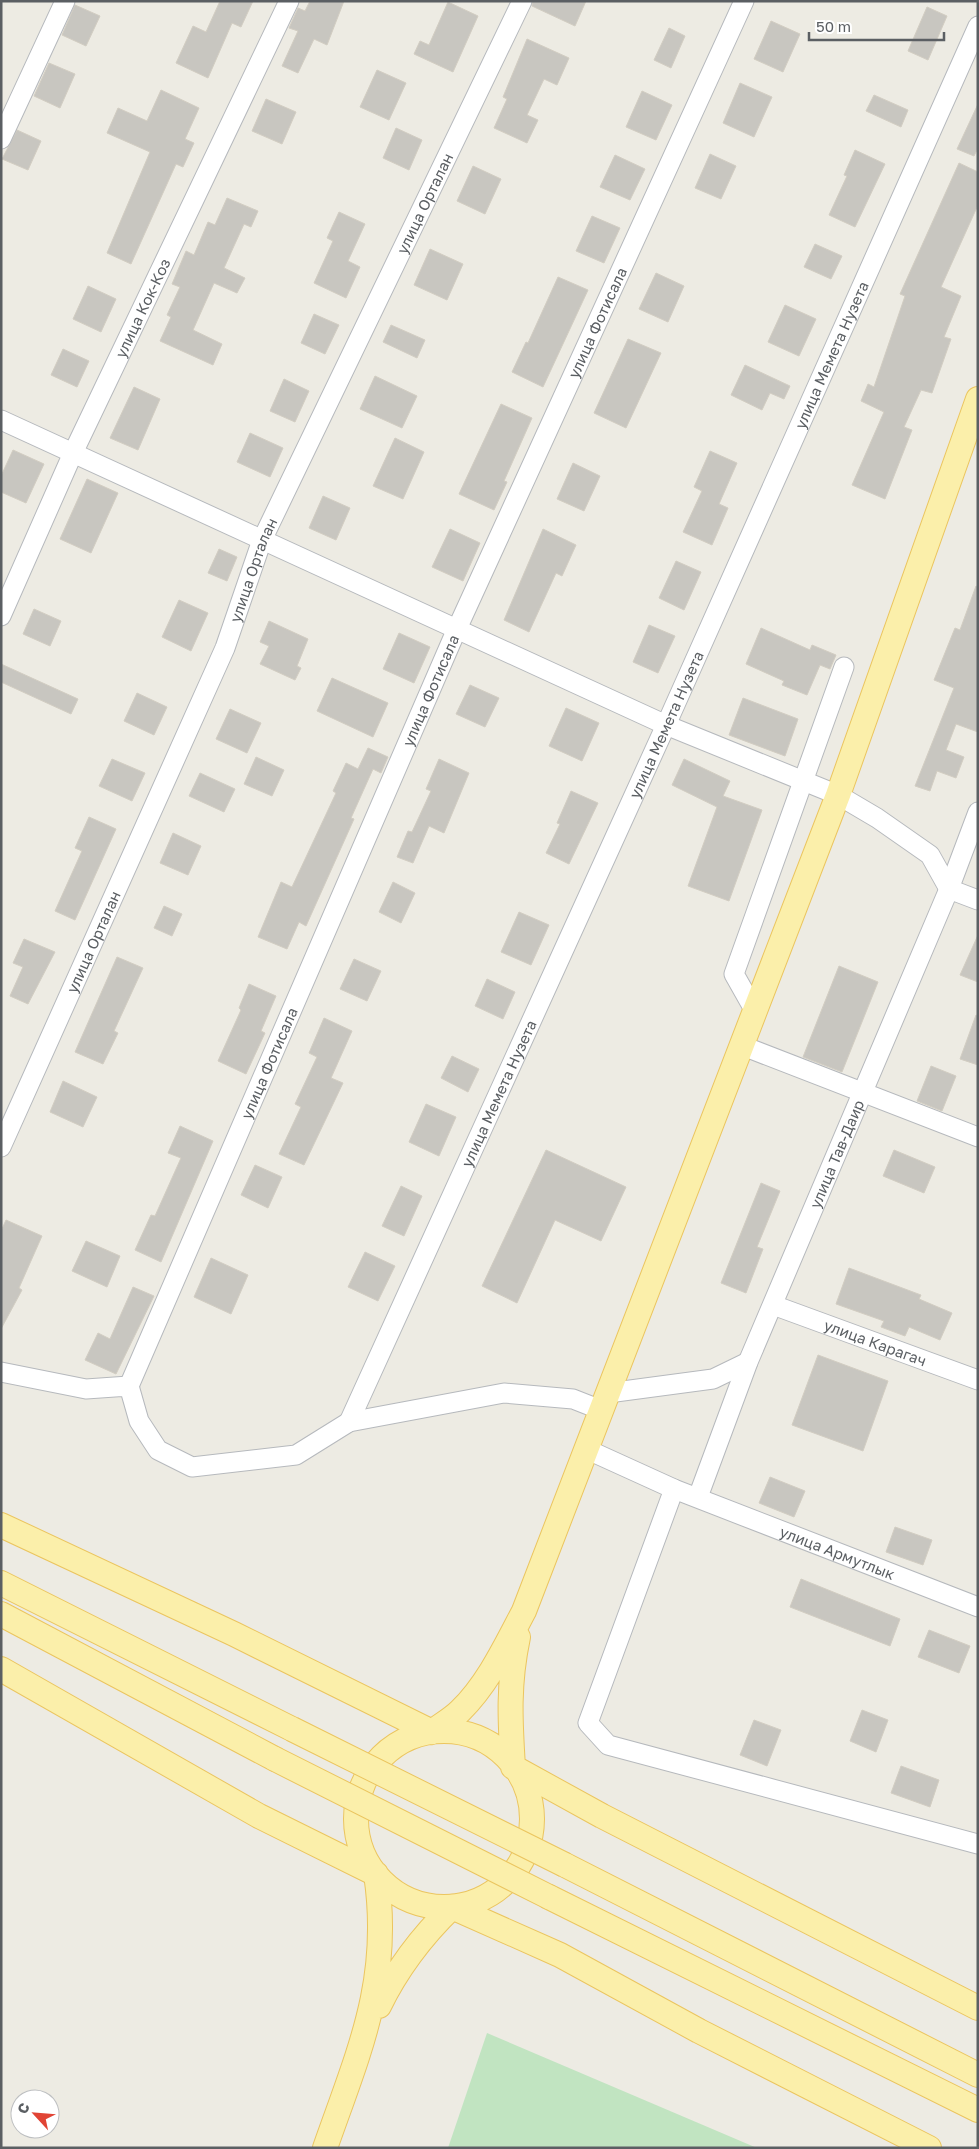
<svg xmlns="http://www.w3.org/2000/svg" width="979" height="2149" font-family="'Golos Text',sans-serif">
<style>
.green{fill:#c1e4c1}
.building{fill:#c8c6c0;stroke:#d2cdc2}
.lines{fill:none;stroke-linecap:round;stroke-linejoin:round}
.minor-casing{stroke:#b6b9bd;stroke-width:21}
.major-casing{stroke:#ebc55f;stroke-width:26}
.minor{stroke:#fff;stroke-width:19}
.major{stroke:#fbefaa;stroke-width:24}
.major-bridge-casing{stroke:#ebc55f;stroke-width:26;stroke-linecap:butt}
.major-bridge{stroke:#fbefaa;stroke-width:24}
.labels{text-anchor:middle;dominant-baseline:central;stroke-width:5;stroke-linejoin:round;paint-order:stroke}
.street-label{font-size:15px;fill:#5b5f63;stroke:#fff}
</style>
<rect width="100%" height="100%" fill="#edebe3"/>
<path class="green" d="M487 2033 757 2148H448Z"/>
<path class="building" d="M220 1H253L241 27 232 23 208 78 176 63 193 26 206 32Z
M310 1H344L327 45 314 39 298 73 282 66 298 31 289 28 298 8 305 11Z
M533 1H586L575 26 532 6Z
M448 2 478 16 453 72 414 54 420 41 429 45Z
M75 5 100 16 86 46 62 35Z
M927 7 947 16 928 60 908 51Z
M771 21 800 34 783 72 754 59Z
M669 28 685 36 671 68 654 60Z
M527 39 569 58 557 85 544 79 527 115 538 120 527 143 494 128 507 99 503 97Z
M49 63 75 74 60 108 34 96Z
M377 70 406 83 389 120 360 107Z
M740 83 772 97 754 137 723 123Z
M161 90 199 108 185 139 194 143 183 167 176 164 131 264 107 253 150 152 107 133 118 108 147 121Z
M642 91 672 105 656 140 626 127Z
M874 95 908 110 901 127 866 111Z
M266 99 296 112 282 144 252 131Z
M978 104V148L974 156 957 149Z
M396 128 422 140 409 170 383 158Z
M17 130 41 141 28 170 2 159Z
M855 150 885 164 855 227 829 215 847 176 844 175Z
M710 154 736 166 721 199 695 188Z
M615 155 645 169 630 200 600 187Z
M959 163 978 172V205L941 287 961 296 944 337 951 339 932 393 921 390 904 427 912 430 885 499 852 485 884 412 861 401 868 384 874 387 905 296 900 294Z
M473 166 501 179 485 214 457 201Z
M227 198 258 211 251 227 244 224 224 268 245 278 237 293 214 283 193 330 222 344 213 365 160 341 171 317 167 315 180 287 172 284 186 251 194 255 208 222 215 225Z
M339 212 365 224 348 261 360 267 346 298 314 283 333 241 327 238Z
M592 216 620 228 604 263 576 251Z
M815 244 842 256 831 279 804 267Z
M430 249 463 264 447 300 414 285Z
M656 273 684 286 668 322 639 309Z
M558 277 588 290 543 387 512 372 526 342 528 343Z
M88 286 116 299 101 332 73 319Z
M785 305 816 319 799 356 768 342Z
M314 314 339 325 325 354 301 343Z
M391 325 425 340 417 358 383 342Z
M628 339 661 353 626 428 594 413Z
M63 349 89 361 77 387 51 375Z
M745 365 790 386 784 399 770 393 762 410 731 395Z
M375 376 417 396 402 428 360 409Z
M284 379 309 391 295 422 270 411Z
M134 387 160 399 138 450 110 438Z
M501 404 532 418 504 481 507 482 494 510 459 494Z
M250 433 283 448 270 477 237 462Z
M395 438 424 452 403 499 373 486Z
M13 450 44 464 26 503 1 492V476Z
M710 451 737 463 719 504 728 508 712 545 683 532 702 491 694 487Z
M573 463 600 476 584 511 557 499Z
M87 479 118 493 91 553 60 539Z
M323 496 350 508 336 540 309 528Z
M450 529 480 543 463 581 432 567Z
M543 529 576 545 562 576 556 573 529 632 504 620Z
M219 549 237 557 227 581 208 573Z
M676 561 701 572 684 610 659 598Z
M976 586 978 587V732L956 724 946 750 964 757 956 778 937 771 930 791 915 786 954 688 934 680 955 628 960 630Z
M179 600 208 613 191 651 162 637Z
M34 609 61 621 50 646 23 634Z
M269 621 308 639 297 666 301 668 295 680 260 664 269 646 260 642Z
M649 625 675 636 658 673 633 662Z
M761 628 810 650 812 645 836 655 830 669 820 665 807 695 782 685 784 681 746 664Z
M399 633 430 647 414 683 383 669Z
M1 664 78 699 71 714 1 682Z
M332 678 388 703 373 737 317 711Z
M470 685 499 698 485 727 456 714Z
M137 693 167 707 154 735 124 721Z
M743 698 798 719 785 756 729 735Z
M566 708 599 723 582 761 549 746Z
M230 709 261 723 247 753 216 739Z
M368 748 388 757 381 773 373 769 351 818 354 819 306 926 299 922 287 949 258 937 281 882 292 887 336 793 333 791 346 763 358 769Z
M256 757 284 770 272 796 244 784Z
M112 759 145 773 132 801 99 786Z
M439 759 469 773 444 833 429 826 413 863 397 857 408 831 412 832 431 791 426 789Z
M684 759 730 781 723 796 762 810 729 901 688 886 717 807 672 785Z
M200 773 235 789 224 812 189 796Z
M571 791 598 803 569 864 546 853 560 824 557 823Z
M89 817 116 829 75 920 55 911 82 851 75 848Z
M173 833 201 846 188 875 160 863Z
M393 882 415 893 401 923 379 912Z
M164 906 182 914 172 936 154 928Z
M519 912 549 925 531 965 501 952Z
M978 935V982L960 975Z
M24 939 55 952 28 1004 10 996 23 967 13 963Z
M117 957 143 968 114 1031 118 1033 103 1064 75 1052Z
M354 959 381 971 367 1001 340 989Z
M839 966 878 982 842 1072 803 1057Z
M487 979 515 992 503 1019 475 1006Z
M249 984 276 996 261 1031 265 1033 246 1074 218 1061 241 1010 239 1008Z
M976 1015 978 1016V1065L960 1059Z
M324 1018 352 1031 331 1078 343 1083 304 1165 279 1154 301 1107 295 1104 317 1057 309 1053Z
M452 1056 479 1069 468 1092 441 1078Z
M931 1066 956 1076 942 1111 917 1101Z
M63 1081 97 1097 83 1127 50 1112Z
M426 1104 456 1117 439 1156 409 1142Z
M180 1126 213 1141 161 1262 135 1250 151 1215 155 1216 181 1158 168 1153Z
M546 1150 626 1187 601 1241 555 1220 517 1303 482 1286Z
M894 1150 935 1167 924 1193 883 1176Z
M255 1165 282 1177 268 1208 241 1195Z
M761 1183 780 1191 757 1247 763 1249 746 1293 721 1283Z
M401 1186 422 1196 404 1236 382 1226Z
M6 1220 42 1236 19 1288 22 1290 1 1329V1231Z
M86 1241 120 1256 107 1287 72 1271Z
M365 1252 395 1266 378 1301 348 1287Z
M211 1258 248 1275 231 1314 194 1297Z
M849 1268 921 1295 919 1299 952 1313 940 1340 909 1327 905 1336 881 1327 884 1321 836 1304Z
M133 1287 154 1296 116 1374 85 1360 98 1333 110 1339Z
M818 1355 888 1381 863 1451 792 1425Z
M770 1477 805 1491 794 1517 759 1503Z
M895 1527 932 1540 923 1565 886 1552Z
M801 1579 900 1619 890 1646 790 1607Z
M929 1630 970 1646 959 1673 918 1657Z
M862 1710 888 1720 876 1752 850 1741Z
M754 1720 781 1730 767 1766 740 1755Z
M901 1766 939 1780 930 1807 891 1793Z"/>
<g class="lines">
<defs>
<g id="minor">
<path d="M1 139 65 1"/>
<path d="M1 420 666 725 838 795 877 818 930 855 949 889 978 900"/>
<path id="s1" d="M1 616 73 453 289 1"/>
<path d="M756 1013 734 974 844 667"/>
<path d="M743 1046 978 1137"/>
<path id="s2" d="M1 1147 225 648 262 540 522 1"/>
<path id="s3" d="M773 1305 978 1380"/>
<path d="M1 1372 86 1389 129 1386 139 1421 158 1450 192 1467 296 1455 349 1422 504 1393 573 1399 601 1410"/>
<path id="s4" d="M129 1386 456 631 744 1"/>
<path d="M608 1393 713 1379 748 1362"/>
<path id="s5" d="M349 1422 666 725 978 26"/>
<path id="s6" d="M586 1449 674 1489 978 1607"/>
<path d="M674 1489 588 1723 608 1745 978 1844"/>
<path id="s7" d="M698 1497 748 1362 949 889 978 812"/>
</g>
<path id="major" d="M1 1525 234 1634 432 1732C441 1725 452 1719 460 1711 488 1684 506 1645 524 1611L838 795 978 399
M1 1583 292 1729
M1 1614 275 1759
M518 1637C508 1684 510 1720 513 1767L602 1816 978 2008
M1 1669 259 1816 376 1874C392 1980 359 2051 325 2148
M356 1819a88 88 0 1 1 176 0a88 88 0 1 1-176 0Z
M565 1865 978 2075
M549 1897 978 2110
M379 2006C398 1967 421 1937 452 1907L560 1955 699 2031 929 2148"/>
</defs>
<use href="#minor" class="minor-casing"/>
<use href="#major" class="major-casing"/>
<use href="#minor" class="minor"/>
<use href="#major" class="major"/>
<defs>
<path id="major-bridge" d="M292 1729 565 1865
M275 1759 549 1897"/>
</defs>
<use href="#major-bridge" class="major-bridge-casing"/>
<use href="#major-bridge" class="major-bridge"/>
</g>
<g class="labels">
<g class="street-label">
<text stroke="none"><textPath href="#s2" startOffset="1035">улица Орталан</textPath></text>
<text stroke="none"><textPath href="#s1" startOffset="339">улица Кок-Коз</textPath></text>
<text stroke="none"><textPath href="#s4" startOffset="1162">улица Фотисала</textPath></text>
<text stroke="none"><textPath href="#s5" startOffset="1171">улица Мемета Нузета</textPath></text>
<text stroke="none"><textPath href="#s2" startOffset="630">улица Орталан</textPath></text>
<text stroke="none"><textPath href="#s4" startOffset="758">улица Фотисала</textPath></text>
<text stroke="none"><textPath href="#s5" startOffset="766">улица Мемета Нузета</textPath></text>
<text stroke="none"><textPath href="#s2" startOffset="225">улица Орталан</textPath></text>
<text stroke="none"><textPath href="#s4" startOffset="352">улица Фотисала</textPath></text>
<text stroke="none"><textPath href="#s5" startOffset="361">улица Мемета Нузета</textPath></text>
<text stroke="none"><textPath href="#s7" startOffset="370">улица Тав-Даир</textPath></text>
<text stroke="none"><textPath href="#s3" startOffset="109">улица Карагач</textPath></text>
<text stroke="none"><textPath href="#s6" startOffset="272">улица Армутлык</textPath></text>
</g>
</g>
<rect width="979" height="2149" fill="none" stroke="#5b5f63" stroke-width="5"/>
<g transform="translate(35 2114) rotate(296)"><circle r="24" fill="#ffffff" stroke="#bdbfc1"/>
<path d="M0-4L9 19L0 12L-9 19Z" fill="#e14435"/>
<text y="-8" font-size="14" font-weight="bold" text-anchor="middle" fill="#5b5f63">С</text>
</g>
<path d="M809 32v8h135v-8" fill="none" stroke="#5b5f63" stroke-width="2.5"/>
<text x="816" y="32" font-size="15" fill="#5b5f63" stroke="#ffffff" stroke-width="4" paint-order="stroke">50 m</text>
</svg>
